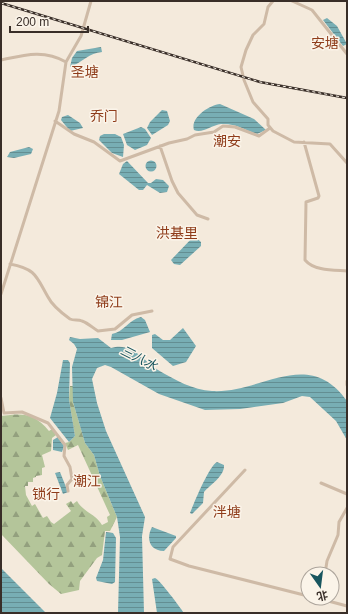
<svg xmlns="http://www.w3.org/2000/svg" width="348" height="614" font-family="Helvetica,'Noto Sans SC',sans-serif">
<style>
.forest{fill:url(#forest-firs)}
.water{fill:url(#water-rules)}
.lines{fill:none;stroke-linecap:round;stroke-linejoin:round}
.street{stroke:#cebaa6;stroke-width:3}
.rail-casing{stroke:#392e28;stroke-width:2.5}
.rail{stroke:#fbf4e9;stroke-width:1;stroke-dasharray:3;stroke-linecap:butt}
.labels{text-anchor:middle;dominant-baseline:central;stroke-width:3;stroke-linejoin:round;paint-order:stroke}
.water-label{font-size:13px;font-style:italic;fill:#19565f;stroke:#fbf4e9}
.quarter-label{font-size:14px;fill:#8f3c1a;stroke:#fbf4e9}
</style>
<defs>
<pattern id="forest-firs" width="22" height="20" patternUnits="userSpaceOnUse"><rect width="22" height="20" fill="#b4c59a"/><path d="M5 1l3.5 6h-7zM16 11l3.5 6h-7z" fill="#93a07e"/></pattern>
<pattern id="water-rules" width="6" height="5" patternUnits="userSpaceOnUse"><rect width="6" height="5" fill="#78aeb4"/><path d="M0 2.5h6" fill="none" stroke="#638e92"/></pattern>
</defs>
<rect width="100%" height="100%" fill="#f4eadc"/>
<path class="forest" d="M70 386H73V402L85 443 94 455 100 476 117 517 110 531H105L102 555 97 558 80 581 79 590 61 594 49 584 1 534V416C24 413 34 413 49 431L52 429 56 435 52 438 51 451 42 455 45 467 42 468V475L36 476V477L33 478V482H28V486H25L26 495 32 506 35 504 43 518 47 516 51 522 54 524 71 511 66 504 71 501 73 504 77 501C83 512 96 514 102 525L108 522 107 517 110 515 78 445 68 450 65 443 69 442 75 436 69 399Z"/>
<path class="water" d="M327 18 337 26 347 44 343 46 323 20Z
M101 47 102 52C89 53 83 62 70 67L72 58 77 51Z
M220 104 254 119 266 130 257 134C245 130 235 123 221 124 212 125 202 134 194 130 190 118 209 105 220 104Z
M162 110 167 111 170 121 168 125 152 135 147 128 150 122Z
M68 115 80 123 83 128 70 131 61 120 62 117Z
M141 127 145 129 151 138 147 145 135 150 127 145 123 134Z
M104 134H115L121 137 124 145 123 157 112 153 99 140 100 136Z
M29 147 33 149 31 154 14 158 7 157 10 152Z
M145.5 166a5.5 5.5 0 1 1 11 0a5.5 5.5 0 1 1-11 0Z
M127 161 148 183H151L156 179 163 180 169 186 167 192 160 193 147 185 143 190H139L119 174 123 164Z
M194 236 201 242V246L180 265 174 264 171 260Z
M141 317 145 320 150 332 122 340H111L112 334C124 332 128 320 141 317Z
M183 328 196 346 186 362 173 366 152 348V335L155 334 163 340H170Z
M70 337 80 339 98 338 111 348C133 342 142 360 158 370 175 380 193 390 212 391 261 394 308 346 347 401V440L336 421 310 397 302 396 283 403 240 409 205 410 159 394 111 367 105 365 97 368 92 379 97 403 106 431 145 517 142 536 144 613H118L120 537 117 517 100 476 94 455 85 443 73 402 72 367 77 349 74 344 69 340Z
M63 360H68L70 363 69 399 75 436 69 442 50 418 57 393Z
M58 437 64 446 62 452 53 450V440Z
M217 462 224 465C225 476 210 485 204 492L203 503 192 514 190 513C194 503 209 466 217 462Z
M60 472 68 492 63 494 55 473Z
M152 527 176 536V538L164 551C149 551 146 538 152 527Z
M106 532 113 533 116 538 115 582 112 584 97 581 96 578 103 560Z
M1 568 46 613H1Z
M155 578C159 579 180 607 184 613H157L152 579Z"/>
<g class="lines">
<path class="street" d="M273 1 268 7 264 24 253 35 246 50 241 67 244 80 253 102 268 119V125L273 131 294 142 330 144 347 163
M292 1 312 10 347 54
M1 60C24 55 44 49 66 62
M55 121 74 134 94 142 120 161 169 143 187 139 195 135 214 132 223 126 235 127 259 136 270 128
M304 142 319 196 318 198 306 202 305 260C314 271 334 270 347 271
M160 146 172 181 178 193 197 215 208 219
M10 264C36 269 36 276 48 297 52 305 63 314 70 319 74 321 78 319 82 321 88 323 93 328 98 331L115 329 132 315 152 311
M1 294 59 111 66 62 81 36 91 1
M347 381V385
M1 398 4 413 22 412 48 423 65 445 64 456 70 467 72 479 67 485 68 491
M245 470 173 547 170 559 189 566 308 596
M321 483 347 494
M325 574 327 561 338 535 339 522 347 508
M317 598 347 606"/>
<defs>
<path id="rail" d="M1 3 260 82 347 98"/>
</defs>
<use href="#rail" class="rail-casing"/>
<use href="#rail" class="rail"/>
</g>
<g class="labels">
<g class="water-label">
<text transform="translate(139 358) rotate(27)">三八水</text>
</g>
<g class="quarter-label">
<text x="325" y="43">安塘</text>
<text x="85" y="72">圣塘</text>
<text x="104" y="116">乔门</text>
<text x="227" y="141">潮安</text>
<text x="177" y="233">洪基里</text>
<text x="109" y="302">锦江</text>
<text x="87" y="481">潮江</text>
<text x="46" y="494">锁行</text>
<text x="227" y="512">泮塘</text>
</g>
</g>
<rect width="348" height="614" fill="none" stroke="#392e28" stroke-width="4"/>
<g transform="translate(320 586) rotate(166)"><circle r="19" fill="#fbf4e9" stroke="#ada59c"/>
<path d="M0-3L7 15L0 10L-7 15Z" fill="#19565f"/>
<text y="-6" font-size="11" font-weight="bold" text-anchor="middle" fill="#392e28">北</text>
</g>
<path d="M10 26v6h78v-6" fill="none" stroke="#392e28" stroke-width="2"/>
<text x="16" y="26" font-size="12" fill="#392e28" stroke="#fbf4e9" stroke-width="3" paint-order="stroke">200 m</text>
</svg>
